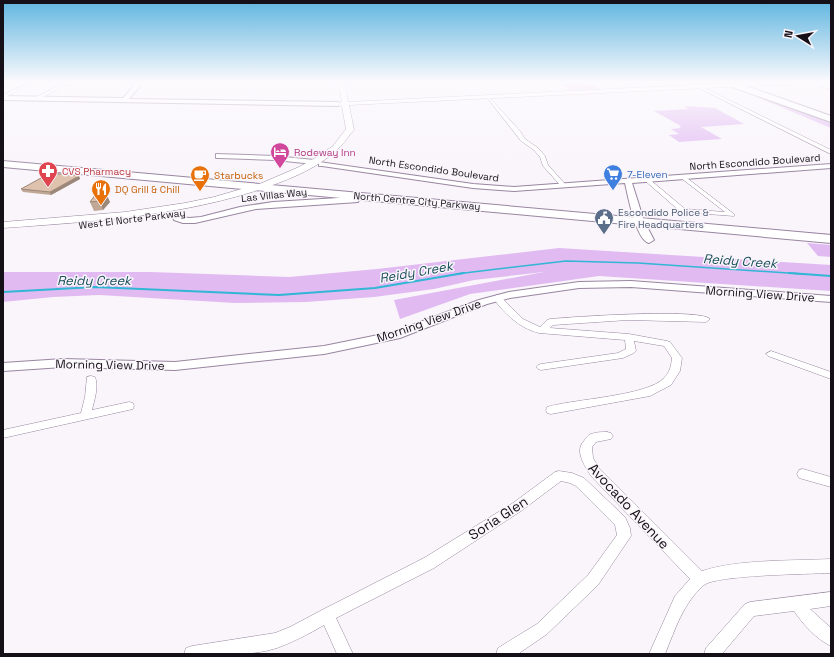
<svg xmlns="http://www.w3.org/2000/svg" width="834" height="657" font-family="'Space Grotesk',sans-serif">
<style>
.green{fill:#e1baf2}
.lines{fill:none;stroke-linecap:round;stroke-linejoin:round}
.stream-far1{stroke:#31b6d4;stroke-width:1.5}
.stream{stroke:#31b6d4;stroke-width:2}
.street-casing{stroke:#9986a0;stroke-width:1}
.secondary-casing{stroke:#9986a0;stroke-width:2}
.primary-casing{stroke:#9986a0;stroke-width:1}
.highway-casing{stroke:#9986a0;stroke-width:2}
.street{fill:#fff;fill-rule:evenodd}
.secondary{fill:#fff;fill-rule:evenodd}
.primary{fill:#fff;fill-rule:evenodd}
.highway{fill:#fff;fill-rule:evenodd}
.wall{fill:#c0a796}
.shaded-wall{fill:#9c887a}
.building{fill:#dfc2ae;stroke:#9c887a}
.labels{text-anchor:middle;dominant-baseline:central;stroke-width:3;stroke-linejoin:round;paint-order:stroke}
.far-hotel-label{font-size:10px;fill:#b23c85;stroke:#f9f5fb;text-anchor:start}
.far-street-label{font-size:10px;fill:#150f18;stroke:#f9f5fb}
.far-health-label{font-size:10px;fill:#be3a42;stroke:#f9f5fb;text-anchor:start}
.far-shop-label{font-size:10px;fill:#366cbe;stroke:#f9f5fb;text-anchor:start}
.far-food-label{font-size:10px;fill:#c56008;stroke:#f9f5fb;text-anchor:start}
.far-service-label{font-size:10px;fill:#4e5e75;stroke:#f9f5fb;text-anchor:start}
.street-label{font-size:12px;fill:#150f18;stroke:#f9f5fb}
.water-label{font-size:13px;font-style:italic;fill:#1a4f5c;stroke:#f9f5fb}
.near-street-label{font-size:14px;fill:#150f18;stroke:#f9f5fb}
</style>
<rect width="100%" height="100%" fill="#f9f5fb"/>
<path class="green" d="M559 82H589L600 90 571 91Z
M733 87 817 116 831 123V128Z
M685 106 715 108 744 124 701 127 722 139 679 142 669 135 679 134 671 129 681 128 679 127 681 126 654 111 688 109Z
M695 223 831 234V237Z
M807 243 831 245V257L818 256Z
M559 248 831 265V291L599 276 470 294 400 319 394 300 544 272 474 280 434 289 374 297 306 302 235 303 99 295 53 297 3 302V272H151L289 277 377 269Z"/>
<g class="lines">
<path class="stream-far1" d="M456 274 566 261 638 263 803 274"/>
<path class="stream" d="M789 273 831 276
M3 292 95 287 279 295 375 288 464 273"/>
<defs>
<path id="street" d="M67 82H72L36 100 32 99Z
M687 82H692L831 150V154Z
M811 82H817L831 88V90Z
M29 83 32 84 3 98V95Z
M486 96H488L520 131 525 139 538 148 545 156 548 165 565 184V186H561L543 166 540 157 534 150 521 141Z
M683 175 734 214V216L681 212 643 179 648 178 685 209 725 212 681 178 680 177Z
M497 295 500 296 523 319 540 327 547 320 550 319C571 317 700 308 710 319L706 322 628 320 553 325 550 328 629 334 667 341 670 342 682 358 680 371 671 385 650 396 551 414 547 413 546 410 547 407C574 399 648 396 664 378 670 372 671 366 672 358L664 346 634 341 636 351 634 353 623 358 541 370 538 369 536 367 538 365 541 364 618 353 626 349 625 340 539 333C519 328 505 314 493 298Z
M771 351 831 372V379L768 356 766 354Z
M91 376 95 377C99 387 94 401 92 410L129 402 133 403 134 406 133 409 3 438V430L81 413 85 397 87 377Z
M607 432 611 433 613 436 611 439 596 442 592 447 593 458 599 468 702 571C739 559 792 561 831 559V573C810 574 716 575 704 585 683 603 675 630 665 654H649L675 596 690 579 591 476C585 466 574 451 584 441 586 438 588 435 591 434 596 432 602 432 607 432Z
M803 469 831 477V487L799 478 797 474 799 470Z
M559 471 572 473 584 478 625 517 630 528 631 536 598 585 547 634 518 654H496L498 648 537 624 588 575 617 535 615 525 576 486 570 483 561 481 521 511 434 568 336 618 353 654H337L324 625C309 634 293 642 277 648 250 657 212 654 184 654L186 648 192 646 275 633 290 627 322 610 424 558 513 503 555 472Z
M831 592V606L810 609 831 628V646C816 639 803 624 794 611L754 616 722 654H704L706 648 745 604 750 602Z"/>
<path id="secondary" d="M137 82H143L129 99 338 102 341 104 338 106 3 100V96L123 98Z
M216 154 275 156 314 160 318 162 314 164 275 160 219 158H216Z
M319 162 473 184 514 187 831 164V168L632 183 644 221 654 240 649 243C636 240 628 196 625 183L514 191 473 188 322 166H319Z
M355 197 359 200 358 202 256 209 195 223H183L174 220 173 218 175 212H181L182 217 189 218 201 217 240 207 273 202Z
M631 281 831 296V302L631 287 579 288 510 298 487 304 400 338 324 354 175 370 63 367 3 371V363L63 359 175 362 324 346 393 332 479 300 509 292 579 282Z"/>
<path id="primary" d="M336 82H341L345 85 348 102 751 82H792L789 84 349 105 354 130C349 135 345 142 340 147 317 170 283 182 252 192 171 217 87 222 3 228V222L125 212 185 203 214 197 262 183 299 167 317 157 333 146 346 129 342 106 335 104 342 102 339 86 336 84Z"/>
<path id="highway" d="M732 83H738L831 116V122L732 87Z
M3 161 831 235V243L3 167Z"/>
</defs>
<use href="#street" class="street-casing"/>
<use href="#secondary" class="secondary-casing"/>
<use href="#primary" class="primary-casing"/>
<use href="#highway" class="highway-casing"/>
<use href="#street" class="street"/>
<use href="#secondary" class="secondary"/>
<use href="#primary" class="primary"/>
<use href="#highway" class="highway"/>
</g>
<path class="wall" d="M79 176 80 179 51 195 23 192 21 189Z
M96 194 110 202 103 210 94 211 90 202Z"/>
<path class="shaded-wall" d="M79 176 80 179 51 195 50 192Z
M106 193 110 202 103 210 100 201Z"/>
<path class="building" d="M50 173 79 176 50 192 21 189Z
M106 193 100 201 90 202 96 194Z"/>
<linearGradient id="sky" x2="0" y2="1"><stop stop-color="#5fb5e0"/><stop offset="0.47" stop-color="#fcfafd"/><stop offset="1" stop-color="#fcfafd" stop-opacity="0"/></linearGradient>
<rect width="834" height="174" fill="url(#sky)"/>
<defs>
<symbol id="hotel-pin" viewBox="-11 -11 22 30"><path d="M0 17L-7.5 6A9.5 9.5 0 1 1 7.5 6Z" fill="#d1479c" stroke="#f9f5fb"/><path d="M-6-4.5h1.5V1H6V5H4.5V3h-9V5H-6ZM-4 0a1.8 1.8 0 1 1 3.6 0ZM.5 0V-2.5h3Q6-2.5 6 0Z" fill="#fff"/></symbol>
<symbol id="pharmacy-pin" viewBox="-11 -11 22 30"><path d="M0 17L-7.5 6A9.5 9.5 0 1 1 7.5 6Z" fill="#e0444e" stroke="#f9f5fb"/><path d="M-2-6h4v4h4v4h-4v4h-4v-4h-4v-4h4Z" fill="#fff"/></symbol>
<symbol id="supermarket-pin" viewBox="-11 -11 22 30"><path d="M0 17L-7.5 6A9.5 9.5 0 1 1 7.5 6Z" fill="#3f7fe0" stroke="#f9f5fb"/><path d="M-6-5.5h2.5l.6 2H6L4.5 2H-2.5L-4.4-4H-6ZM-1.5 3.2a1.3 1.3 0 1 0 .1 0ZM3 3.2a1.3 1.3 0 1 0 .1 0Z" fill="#fff"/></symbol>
<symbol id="cafe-pin" viewBox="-11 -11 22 30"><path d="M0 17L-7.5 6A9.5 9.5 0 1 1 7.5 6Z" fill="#e8710a" stroke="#f9f5fb"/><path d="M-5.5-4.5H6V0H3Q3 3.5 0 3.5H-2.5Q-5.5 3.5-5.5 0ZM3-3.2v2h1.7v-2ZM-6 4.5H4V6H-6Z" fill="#fff"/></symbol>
<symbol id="restaurant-pin" viewBox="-11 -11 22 30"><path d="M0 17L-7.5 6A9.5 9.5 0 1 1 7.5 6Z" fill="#e8710a" stroke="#f9f5fb"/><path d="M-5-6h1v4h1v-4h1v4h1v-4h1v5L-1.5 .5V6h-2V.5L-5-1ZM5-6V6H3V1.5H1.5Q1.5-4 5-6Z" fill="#fff"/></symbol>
<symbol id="civic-pin" viewBox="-11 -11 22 30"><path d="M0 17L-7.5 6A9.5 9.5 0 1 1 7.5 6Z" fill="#5c6f8a" stroke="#f9f5fb"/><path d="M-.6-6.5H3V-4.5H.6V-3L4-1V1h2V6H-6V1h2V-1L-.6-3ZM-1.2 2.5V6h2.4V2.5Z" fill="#fff"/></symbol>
</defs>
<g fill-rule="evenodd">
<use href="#hotel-pin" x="269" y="141" width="22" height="30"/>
<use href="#pharmacy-pin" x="37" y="160" width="22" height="30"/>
<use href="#supermarket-pin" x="602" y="163" width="22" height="30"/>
<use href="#cafe-pin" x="189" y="164" width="22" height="30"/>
<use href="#restaurant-pin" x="90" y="178" width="22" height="30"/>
<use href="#civic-pin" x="593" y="207" width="22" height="30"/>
</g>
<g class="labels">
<g class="far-hotel-label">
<text x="294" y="152">Rodeway Inn</text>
</g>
<g class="far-street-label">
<text transform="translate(755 162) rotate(-4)">North Escondido Boulevard</text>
<text transform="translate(434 169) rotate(8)">North Escondido Boulevard</text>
<text transform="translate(274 195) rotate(-6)">Las Villas Way</text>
<text transform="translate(417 201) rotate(5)">North Centre City Parkway</text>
<text transform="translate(132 219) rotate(-7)">West El Norte Parkway</text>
</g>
<g class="far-health-label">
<text x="62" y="171">CVS Pharmacy</text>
</g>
<g class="far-shop-label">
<text x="627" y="174">7-Eleven</text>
</g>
<g class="far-food-label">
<text x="214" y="175">Starbucks</text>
<text x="115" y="189">DQ Grill &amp; Chill</text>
</g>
<g class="far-service-label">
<text x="618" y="212">Escondido Police &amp;<tspan x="618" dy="12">Fire Headquarters</tspan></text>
</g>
<g class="street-label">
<text transform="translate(760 294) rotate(4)">Morning View Drive</text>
<text transform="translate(429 321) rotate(-19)">Morning View Drive</text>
<text transform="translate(110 365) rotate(1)">Morning View Drive</text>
</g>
<g class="water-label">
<text transform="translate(740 261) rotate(4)">Reidy Creek</text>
<text transform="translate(416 272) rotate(-10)">Reidy Creek</text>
<text x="94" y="280">Reidy Creek</text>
</g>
<g class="near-street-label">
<text transform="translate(629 506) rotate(47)">Avocado Avenue</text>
<text transform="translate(498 518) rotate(-33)">Soria Glen</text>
</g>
</g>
<rect width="834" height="657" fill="none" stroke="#150f18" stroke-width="8"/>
<g transform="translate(798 36) rotate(281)" stroke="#f9f5fb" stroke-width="3" paint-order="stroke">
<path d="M0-3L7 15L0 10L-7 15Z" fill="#150f18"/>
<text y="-6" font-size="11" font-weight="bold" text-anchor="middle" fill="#150f18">N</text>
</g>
</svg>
